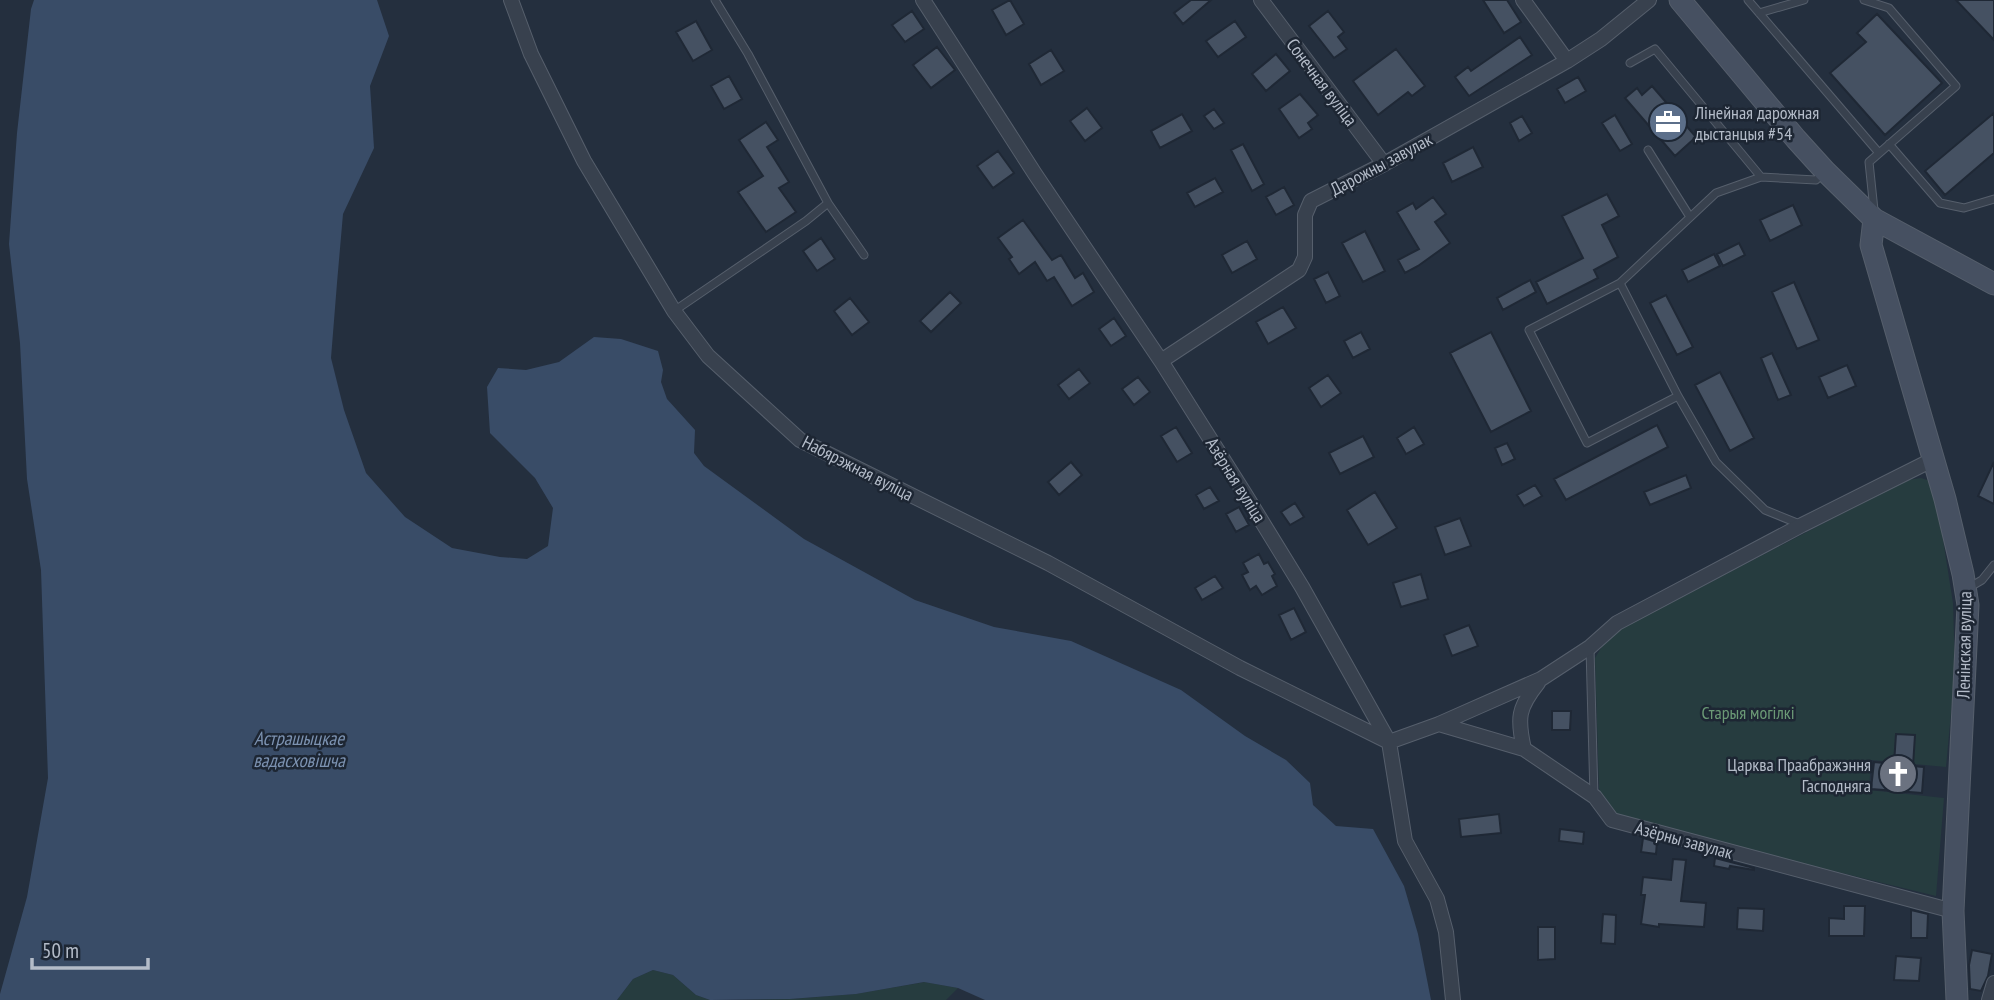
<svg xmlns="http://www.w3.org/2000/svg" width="1994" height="1000" font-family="'PT Sans Narrow',sans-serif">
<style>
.green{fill:#263c3f}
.water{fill:#394c67}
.building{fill:#455162;stroke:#1f2835;stroke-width:2}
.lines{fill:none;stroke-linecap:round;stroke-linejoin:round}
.lane-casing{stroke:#565f6c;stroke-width:9}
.street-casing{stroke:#565f6c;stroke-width:16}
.secondary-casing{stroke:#565f6c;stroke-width:23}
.lane{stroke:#38414e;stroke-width:7}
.street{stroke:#38414e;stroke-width:14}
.secondary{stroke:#465061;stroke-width:21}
.labels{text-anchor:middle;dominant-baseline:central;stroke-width:5;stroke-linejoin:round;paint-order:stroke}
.street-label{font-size:18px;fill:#b4bcc9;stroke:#1d2633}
.poi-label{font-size:18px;fill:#b4bcc9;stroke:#1d2633;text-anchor:start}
.park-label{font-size:18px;fill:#6b9a76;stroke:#1d2633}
.water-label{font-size:19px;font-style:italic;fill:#7c92b1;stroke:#1d2633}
</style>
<rect width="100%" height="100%" fill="#242f3e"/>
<path class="green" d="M1921 478 1930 481 1935 489 1953 603 1955 670 1946 767 1871 760 1869 790 1944 798 1936 896 1615 818 1604 806 1599 788 1595 658 1609 635 1907 480Z
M653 970 673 975 696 995 710 1000H617L633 979Z
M925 982 958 988 946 1000H737L791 999 855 994Z"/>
<path class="water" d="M34 0H377L389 36 370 86 374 148 343 214 337 283 331 358 344 410 366 473 405 517 452 548 500 557 527 559 548 546 553 508 535 478 490 433 487 387 498 368 526 370 559 362 594 337 621 339 658 351 663 370 661 382 667 399 695 430 694 453 704 466 804 539 915 600 994 627 1071 641 1181 690 1245 736 1286 760 1310 783 1313 805 1336 826 1373 829 1404 886 1418 934 1431 1000H985L958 988 924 982 856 994 790 999 710 1000 696 995 673 975 653 970 633 979 617 1000H0V994L27 897 48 778 41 570 27 479 20 343 9 244 17 133 31 9Z"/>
<path class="building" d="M1010 0 1024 24 1006 35 992 10Z
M1191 0H1211L1183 24 1174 13Z
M1483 0H1507L1521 22 1504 33Z
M1956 0H1994V40Z
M912 11 924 29 905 42 892 25Z
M1328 11 1344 32 1338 37 1347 49 1334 58 1309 26Z
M1877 14 1942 83 1885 135 1830 73 1866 42 1857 33Z
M696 21 712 50 693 61 676 32Z
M1235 21 1246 37 1218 57 1206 41Z
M1520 37 1532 55 1469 96 1455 77 1468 67 1471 71Z
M937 47 955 70 931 88 913 65Z
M1396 49 1425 86 1412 96 1408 92 1378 115 1353 81Z
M1051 50 1064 71 1041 85 1029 64Z
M1276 54 1290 71 1266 91 1252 74Z
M729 76 742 99 724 109 711 86Z
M1578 77 1586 91 1565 103 1557 89Z
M1652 86 1696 137 1675 156 1625 98 1637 88 1642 95Z
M1300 94 1318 115 1308 123 1312 129 1299 138 1279 109Z
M1087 108 1102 128 1085 141 1070 121Z
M1214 109 1224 123 1214 129 1204 116Z
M1994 113V153L1945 195 1925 171Z
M1182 114 1192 131 1160 148 1151 131Z
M1615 115 1632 144 1620 151 1602 123Z
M1522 116 1532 133 1519 141 1510 123Z
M766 122 778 140 767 147 789 182 779 188 796 212 766 232 738 192 763 176 739 140Z
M1243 144 1264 184 1252 191 1231 150Z
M1473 147 1483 167 1452 182 1443 163Z
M998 151 1014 173 993 188 977 166Z
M1215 178 1223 192 1195 207 1187 193Z
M1284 187 1294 205 1276 215 1266 197Z
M1607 194 1619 216 1602 225 1618 257 1594 270 1598 278 1547 304 1536 282 1583 258 1562 216Z
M1433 197 1446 214 1435 222 1450 243 1418 266 1405 273 1398 260 1419 249 1397 212 1413 203 1416 209Z
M1793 205 1802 225 1770 241 1760 220Z
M1023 220 1052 260 1061 255 1075 278 1083 273 1094 292 1072 306 1054 277 1047 281 1035 262 1019 274 1009 259 1012 257 998 238Z
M1365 231 1385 271 1363 282 1342 243Z
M821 238 835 259 817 271 803 251Z
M1247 241 1257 259 1232 273 1222 255Z
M1739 243 1745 255 1723 266 1717 254Z
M1714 254 1720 266 1688 282 1682 270Z
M1328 272 1340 296 1326 303 1314 279Z
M1530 280 1536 292 1503 310 1497 298Z
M1794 282 1819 340 1797 349 1772 292Z
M950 292 961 303 931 332 920 321Z
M1666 295 1693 347 1677 355 1650 303Z
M850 298 869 322 852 335 834 311Z
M1283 307 1296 328 1268 344 1256 322Z
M1114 318 1126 336 1111 346 1099 329Z
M1361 332 1370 349 1353 358 1344 341Z
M1491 332 1531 411 1491 432 1450 353Z
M1772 353 1791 395 1778 400 1761 358Z
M1847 365 1856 386 1828 398 1819 377Z
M1079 369 1090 383 1069 399 1058 385Z
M1720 372 1754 438 1730 451 1695 385Z
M1328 375 1341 393 1321 407 1309 388Z
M1138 377 1150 392 1134 405 1122 389Z
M1657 425 1668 447 1566 500 1554 479Z
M1176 427 1192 453 1177 462 1161 436Z
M1414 427 1424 444 1406 454 1397 438Z
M1363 436 1374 457 1340 474 1329 453Z
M1507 443 1515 459 1502 465 1495 448Z
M1071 462 1082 475 1059 495 1048 482Z
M1994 462V504L1978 496Z
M1686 475 1691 488 1650 505 1644 492Z
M1535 485 1542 496 1524 506 1517 495Z
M1210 487 1219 501 1204 509 1196 495Z
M1375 492 1397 528 1368 545 1347 510Z
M1295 503 1304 517 1290 525 1281 512Z
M1239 507 1249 525 1236 532 1226 514Z
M1460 518 1471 546 1445 555 1435 527Z
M1259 554 1264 564 1268 562 1275 574 1272 576 1277 586 1262 595 1256 586 1250 590 1242 575 1248 572 1243 563Z
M1421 574 1428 599 1401 607 1393 583Z
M1215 576 1223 588 1202 600 1195 588Z
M1294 608 1306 632 1291 640 1279 615Z
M1469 625 1478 646 1452 656 1444 635Z
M1552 711H1571L1570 730H1552Z
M1896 734 1915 735 1913 766 1924 767 1922 793 1871 789 1874 762 1894 764Z
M1499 814 1501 833 1461 837 1459 819Z
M1560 829 1584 832 1583 844 1559 841Z
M1643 838 1657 842 1656 854 1641 852Z
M1715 858 1754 868V870L1730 866 1729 869 1714 866Z
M1673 859 1686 860 1681 901 1706 903 1704 927 1659 924V927L1641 924 1645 895H1641L1643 877 1671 880Z
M1844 906H1865L1864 936H1829V918L1844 919Z
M1738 908 1764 909 1763 931 1737 929Z
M1911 910 1928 914 1927 938H1911Z
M1603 914 1616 915 1615 944 1601 943Z
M1538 927H1555V959L1538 960Z
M1972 950 1992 954 1988 976 1981 991 1970 989 1969 965Z
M1896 956 1921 958 1919 981 1894 980Z"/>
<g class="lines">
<defs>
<path id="lane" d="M1748 0 1879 153
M1864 0 1889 8 1956 86 1869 162 1874 210
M1759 13 1804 0
M1630 63 1655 49 1761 177
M1889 144 1940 203 1964 208 1994 199
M1648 150 1690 217
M828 203 864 255
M1620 283 1678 396 1587 443 1529 330 1620 283 1716 193 1761 177 1816 180 1823 173
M674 311 806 221 828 203 748 54 715 0
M1678 396 1716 462 1765 510 1802 525
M1970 587 1982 580 1994 565
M1590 648 1594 797"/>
<path id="street" d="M511 0 531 54 584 161 674 311 708 356 800 440 1048 563 1240 668 1389 742 1439 724 1541 679 1590 647 1617 623 1802 525 1934 459
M923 0 1035 174 1161 361 1245 494 1302 587 1389 742 1405 841 1437 899 1446 932 1453 1000
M1261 0 1384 164
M1523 0 1567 61
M1161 361 1299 270 1305 257V215L1311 201 1384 164 1567 61 1601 39 1649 0
M1439 724 1524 749 1595 797 1612 820 1953 911
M1524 749C1517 718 1518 708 1538 683
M1989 1000 1994 983"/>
<path id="secondary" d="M1680 0 1796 139 1825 171 1874 219 1994 284
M1874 219 1871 245 1945 499 1963 574 1968 605 1953 911 1957 1000"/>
</defs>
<use href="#lane" class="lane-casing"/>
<use href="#street" class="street-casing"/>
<use href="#secondary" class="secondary-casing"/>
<use href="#lane" class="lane"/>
<use href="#street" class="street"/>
<use href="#secondary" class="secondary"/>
</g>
<defs>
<symbol id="office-disc" viewBox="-11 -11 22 22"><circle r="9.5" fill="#5c6f8a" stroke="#1d2633"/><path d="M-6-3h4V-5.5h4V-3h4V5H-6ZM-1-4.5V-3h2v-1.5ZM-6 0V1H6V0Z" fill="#fff"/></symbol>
<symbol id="church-disc" viewBox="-11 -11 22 22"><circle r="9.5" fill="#6b7280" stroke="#1d2633"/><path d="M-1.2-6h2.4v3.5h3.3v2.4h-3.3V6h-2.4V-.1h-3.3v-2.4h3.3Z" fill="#fff"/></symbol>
</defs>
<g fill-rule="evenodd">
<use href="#office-disc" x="1646" y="100" width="44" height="44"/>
<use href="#church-disc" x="1876" y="752" width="44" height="44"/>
</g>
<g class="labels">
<g class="street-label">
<text transform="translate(1322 82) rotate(53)">Сонечная вуліца</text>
<text transform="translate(1381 164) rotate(-28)">Дарожны завулак</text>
<text transform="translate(858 468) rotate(27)">Набярэжная вуліца</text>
<text transform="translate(1236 480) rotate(58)">Азёрная вуліца</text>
<text transform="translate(1964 645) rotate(-89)">Ленінская вуліца</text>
<text transform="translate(1684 840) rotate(15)">Азёрны завулак</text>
</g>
<g class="poi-label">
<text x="1695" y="112">Лінейная дарожная<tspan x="1695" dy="21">дыстанцыя #54</tspan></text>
<text x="1871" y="764" text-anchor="end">Царква Праабражэння<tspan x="1871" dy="21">Гасподняга</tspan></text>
</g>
<g class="park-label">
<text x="1748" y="712">Старыя могілкі</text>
</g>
<g class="water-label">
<text x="299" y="738">Астрашыцкае<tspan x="299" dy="22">вадасховішча</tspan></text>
</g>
</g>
<path d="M32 958v10h116v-10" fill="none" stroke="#b4bcc9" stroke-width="3.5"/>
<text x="42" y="958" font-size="21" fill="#b4bcc9" stroke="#1d2633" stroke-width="5" paint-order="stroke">50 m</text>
</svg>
